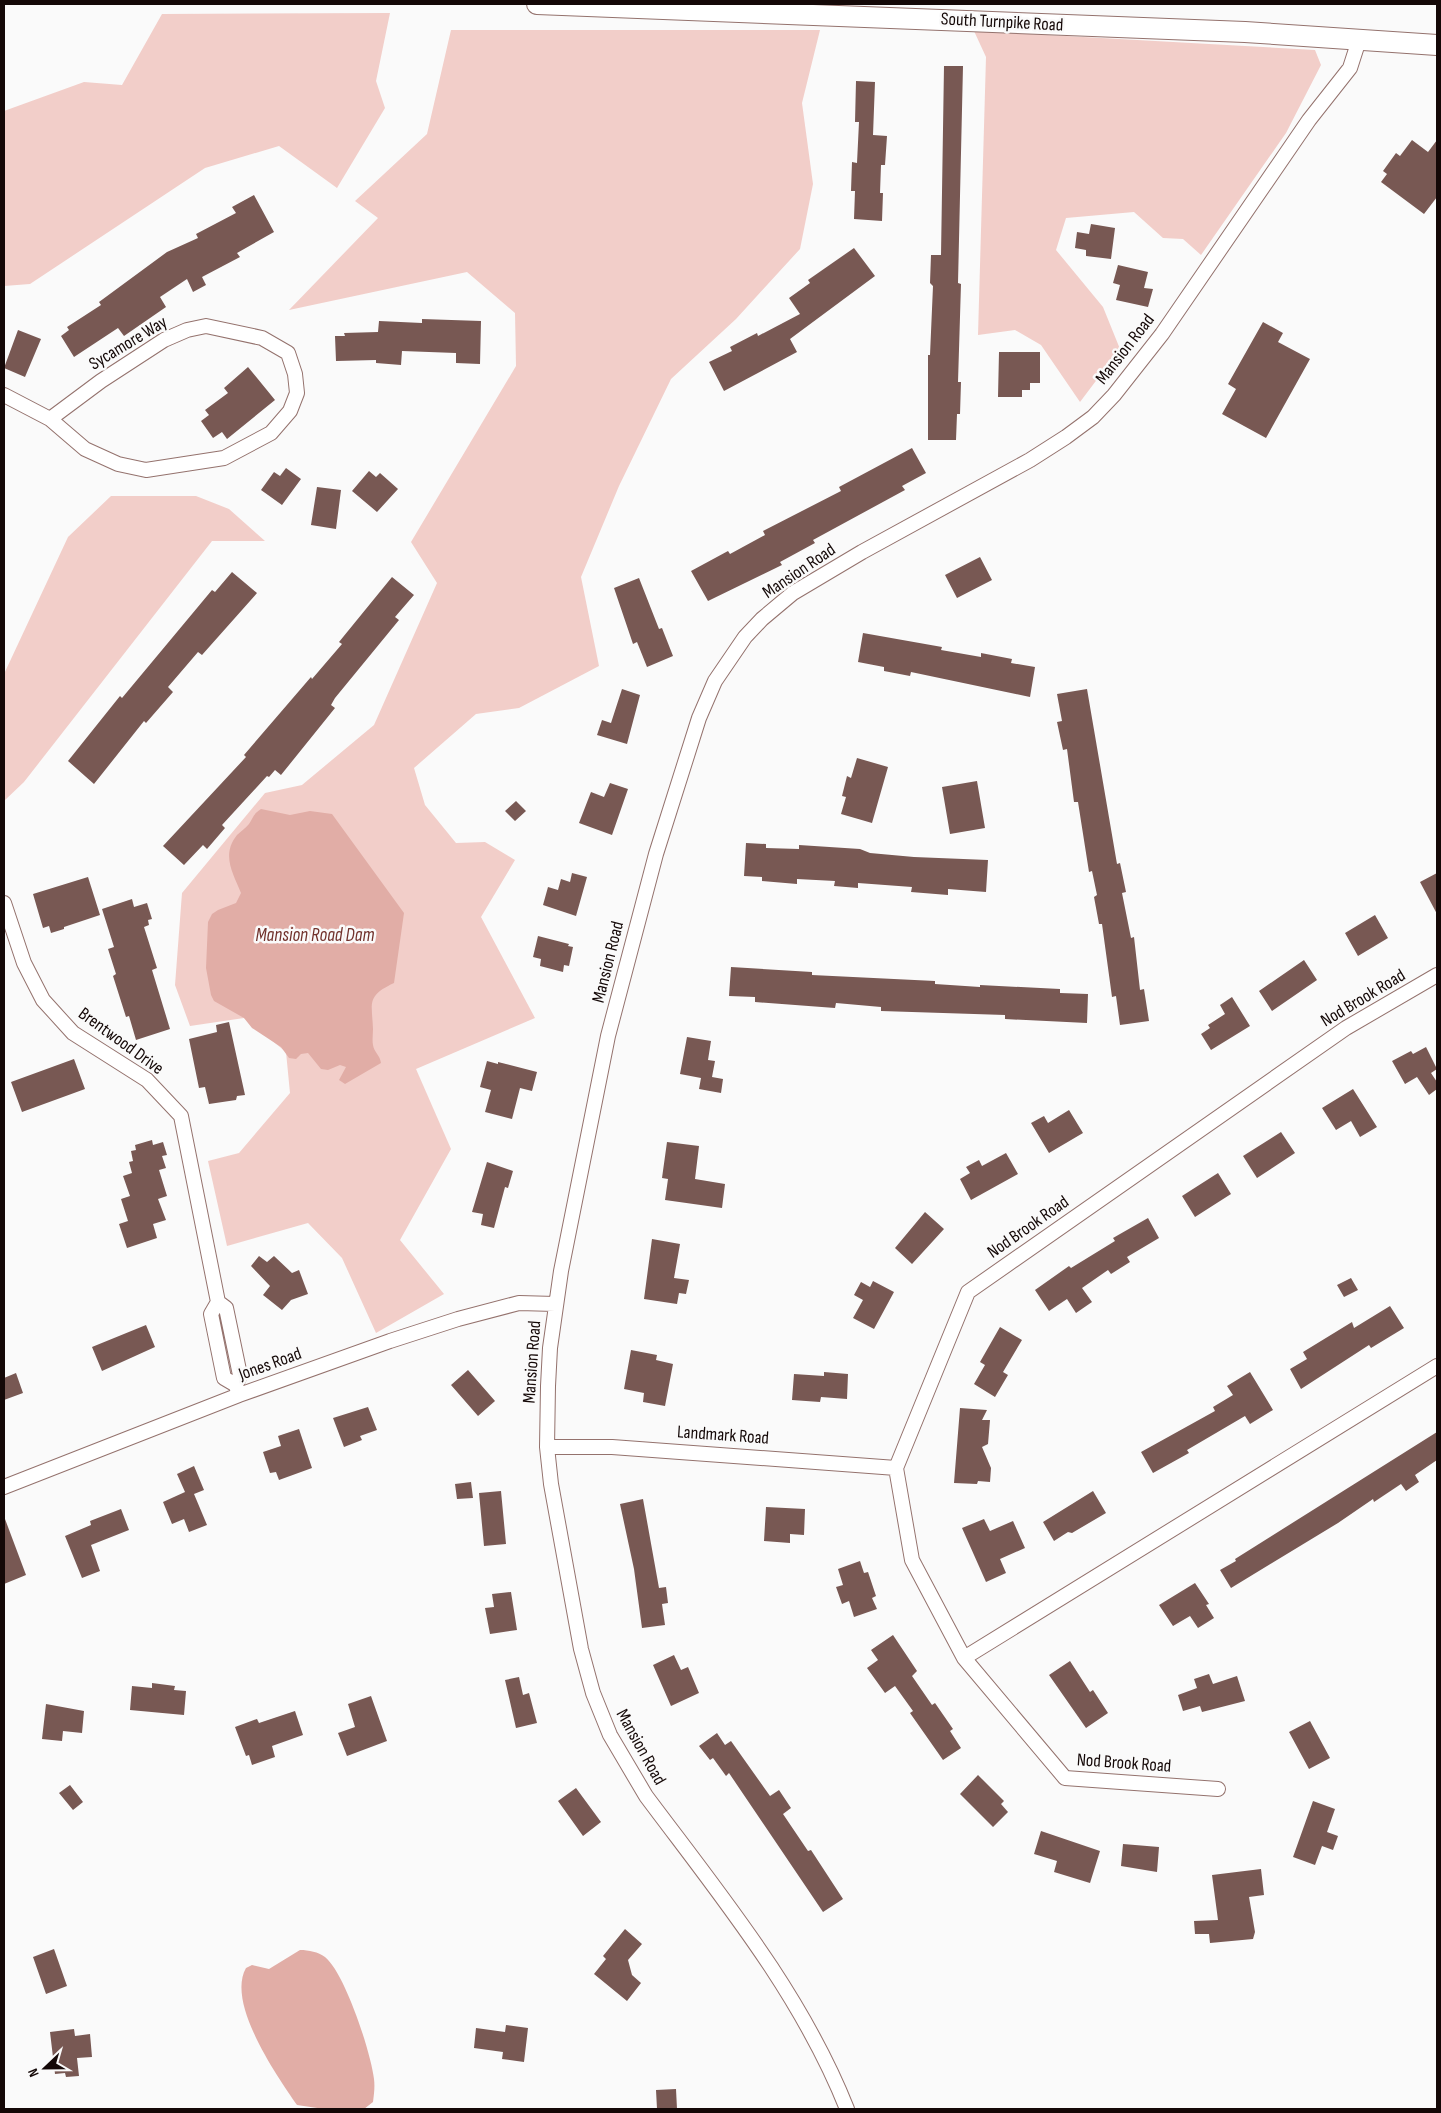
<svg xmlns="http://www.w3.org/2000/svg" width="1441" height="2113" font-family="'Sofia Sans Condensed',sans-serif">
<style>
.green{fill:#f2cec9}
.water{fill:#e1ada6}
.building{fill:#785853}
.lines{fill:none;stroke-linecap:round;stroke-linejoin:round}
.street-casing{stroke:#94726d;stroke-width:16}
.secondary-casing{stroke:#94726d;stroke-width:22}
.street{stroke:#fff;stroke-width:14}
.secondary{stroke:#fff;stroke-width:20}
.labels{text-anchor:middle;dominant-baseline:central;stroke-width:5;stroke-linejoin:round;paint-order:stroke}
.street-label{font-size:18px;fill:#140807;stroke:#fafafa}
.water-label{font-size:19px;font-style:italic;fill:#71312b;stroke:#fafafa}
</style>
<rect width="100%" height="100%" fill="#fafafa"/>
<path class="green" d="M390 13 376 81 385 108 337 188 279 146 205 168 30 284 4 286V111L84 82 122 85 162 14Z
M451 30H820L802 103 813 184 800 249 736 319 671 379 619 486 581 577 599 666 519 708 476 714 414 768 425 805 456 843 485 842 515 860 481 917 535 1018 416 1069 451 1149 400 1240 444 1294 376 1333 342 1258 308 1223 227 1246 208 1161 239 1153 290 1093 286 1052 244 1018 190 1026 175 985 182 893 265 793 302 785 374 725 437 583 411 542 516 366 515 313 467 272 289 310 378 218 355 201 427 134Z
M974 31 1315 50 1321 65 1286 133 1201 255 1183 239 1163 238 1134 212 1066 218 1056 250 1103 307 1120 349 1080 402 1041 345 1015 330 978 335 986 57Z
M111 496H196L229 509 265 541H212L24 782 4 801V674L68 537Z"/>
<path class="water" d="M261 809 290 815 310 811 332 814 404 913 394 983C366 996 372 1003 373 1029 373 1034 372 1040 373 1045 374 1052 380 1055 381 1063L345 1084 339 1080 346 1067 340 1065 328 1070 321 1069 308 1053 301 1054 296 1059 289 1058 281 1047 252 1028 244 1018 214 1001 211 995 206 968 208 922 212 914 218 910 236 903 241 893C233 873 221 855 237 835 241 831 246 828 249 824 253 818 253 814 261 809Z
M300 1950C309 1950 318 1952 325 1957 345 1973 371 2053 374 2079 375 2087 374 2094 373 2102L364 2109H324L297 2105C277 2076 226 2003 246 1968L252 1965 269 1969Z"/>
<path class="building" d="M944 66H963L958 283 961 284 958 382H961L960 414H957L956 440H928V355H930L933 286 930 283 931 255H941Z
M856 81 875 82 873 135 887 136 885 165H881L880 193H883L882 221 854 219 855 191H851L852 162 857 163 859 122H855Z
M1412 140 1428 152 1437 140V197L1424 214 1381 182 1387 174 1383 171 1396 153 1400 156Z
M254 195 274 232 237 253 240 257 202 277 206 285 193 292 187 279 160 297 166 307 124 336 118 328 74 357 61 336 69 330 67 327 101 305 99 302 167 252 198 238 196 234 236 213 232 207Z
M1091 224 1115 228 1111 259 1086 256V250L1075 248 1077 232 1089 234Z
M854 248 875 276 790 339 797 352 724 391 709 362 732 351 730 347 757 333 758 336 800 314 789 298 810 283 808 280Z
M1118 265 1148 272 1144 288 1153 289 1148 307 1116 300 1120 285 1113 283Z
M422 319 481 321 480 364 456 363V353L402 351 401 365 376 363V360L336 361 335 336H345L344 333 378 332 379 321 422 323Z
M1263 322 1283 333 1278 342 1310 359 1266 438 1222 414 1236 389 1228 384Z
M18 330 41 339 25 377 4 368Z
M999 352H1040V383H1030V390H1022V397H998Z
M248 367 275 400 227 439 222 432 213 438 201 421 209 415 205 410 228 393 224 388Z
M912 448 926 473 902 486 905 490 813 540 815 543 780 562 782 565 708 601 691 571 728 551 730 554 765 535 763 531 841 491 839 487Z
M286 468 301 479 282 505 261 490 274 472 280 476Z
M369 471 376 477 380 473 398 489 377 512 352 491Z
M317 487 341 490 336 529 311 525Z
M980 557 992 580 957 598 945 575Z
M232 572 257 593 202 655 198 652 168 687 173 692 146 723 144 721 94 784 68 761 120 696 122 698 212 590 215 592Z
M392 577 414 595 395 617 399 620 335 698 331 705 335 708 281 775 275 770 269 777 267 776 222 825 225 828 207 849 203 845 184 865 163 846 246 757 244 755 311 677 312 679 342 644 339 642Z
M639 578 659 629 662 628 673 656 647 667 637 642 633 644 614 588Z
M863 633 942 647 941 650 981 657V653L1012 659 1011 663 1035 667 1030 697 911 672 910 676 884 671V667L858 662Z
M622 689 640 695 627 744 597 735 602 720 611 723Z
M1087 689 1117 864 1120 863 1126 892 1122 893 1131 938 1134 937 1140 990 1144 989 1149 1021 1120 1025 1116 996 1112 997 1102 924H1099L1094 897 1097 895 1092 871 1089 872 1078 802H1074L1067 749 1063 750 1057 722 1062 721 1057 694Z
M857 758 888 767 872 823 841 814 846 797 842 796 847 776 851 778Z
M977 781 985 828 950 834 942 787Z
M610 783 628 789 612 835 579 823 591 792 604 797Z
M516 801 526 811 515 821 505 811Z
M746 843 766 844V848L799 849V845L860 849 870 853 914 857 988 860 986 892 948 889V895L911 892 912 887 858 883V888L834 886 835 881 797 879V884L762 881V877L744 876Z
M572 873 587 877 576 916 543 905 548 887 558 890 561 879 570 882Z
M1437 873V914L1420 882Z
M88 877 100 915 64 927V929L51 933 49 926 43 928 33 894Z
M132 899 134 907 147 903 152 919 148 920 149 925 144 927 157 968 152 970 170 1029 136 1040 129 1016 126 1017 113 976 116 974 108 949 114 947 102 909Z
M1375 915 1388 938 1358 956 1345 933Z
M538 936 569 944 568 946 573 947 569 966 564 965 563 972 540 966 541 959 533 957Z
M1304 960 1317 980 1272 1011 1259 991Z
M731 967 812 972V975L935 981V984L980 987V985L1060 989V993L1088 994 1087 1023 1005 1019V1015L881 1011V1007L836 1003 835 1008 755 1002V997L729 996Z
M1232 997 1250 1026 1211 1050 1201 1034 1210 1028 1208 1025 1225 1014 1220 1005Z
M229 1022 245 1095 237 1096 236 1100 209 1104 205 1087 199 1088 189 1039 217 1032 216 1025Z
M687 1037 711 1041 708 1060 715 1061 712 1077 723 1079 721 1093 699 1089 701 1078 680 1074Z
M1426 1047 1437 1069 1431 1073 1437 1082V1089L1429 1095 1417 1077 1405 1084 1392 1061 1411 1051 1413 1054Z
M74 1059 85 1089 22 1112 11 1082Z
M487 1061 498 1064V1062L537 1072 532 1091 520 1088 512 1119 485 1112 491 1090 480 1087Z
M1353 1089 1377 1127 1360 1137 1351 1121 1336 1130 1322 1108Z
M1069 1110 1083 1133 1049 1153 1031 1123 1044 1116 1048 1123Z
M1281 1132 1295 1153 1257 1178 1243 1156Z
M152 1140 153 1145 163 1142 167 1155 162 1156 166 1168 159 1170 167 1196 158 1199 166 1220 153 1224 157 1238 127 1248 119 1224 128 1221 121 1199 130 1196 123 1176 132 1173 129 1162 133 1161 131 1151 136 1150 135 1145Z
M667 1142 699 1146 695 1179 725 1184 722 1208 665 1200 668 1179 662 1178Z
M1006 1153 1018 1174 971 1200 960 1179 970 1173 966 1167 979 1160 982 1166Z
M487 1162 513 1171 508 1188 505 1187 494 1228 481 1225 483 1214 472 1212Z
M1218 1173 1231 1194 1195 1217 1182 1196Z
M925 1212 944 1229 912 1264 895 1248Z
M1148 1218 1159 1238 1127 1257 1130 1262 1111 1274 1108 1270 1082 1288 1092 1302 1076 1313 1067 1299 1049 1311 1035 1290 1069 1266 1071 1268 1115 1241 1113 1238Z
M652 1239 680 1244 674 1278 689 1280 686 1294 679 1293 677 1304 644 1299Z
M259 1256 267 1262 274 1256 292 1273 299 1270 308 1294 291 1300 282 1310 263 1295 270 1286 251 1266Z
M1351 1278 1358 1290 1344 1297 1337 1285Z
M873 1281 894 1292 874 1329 853 1318 863 1300 854 1295 861 1282 870 1287Z
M1390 1306 1404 1328 1371 1348 1369 1345 1301 1389 1290 1369 1307 1359 1303 1352 1352 1322 1354 1328Z
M146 1325 155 1347 102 1371 92 1347Z
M1000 1327 1022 1340 1003 1372 1008 1375 995 1397 974 1384 985 1365 980 1362Z
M631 1350 657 1355 656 1360 673 1364 665 1406 643 1402 644 1393 624 1389Z
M468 1370 495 1401 478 1416 451 1385Z
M824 1372 848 1374 847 1399 821 1397 820 1402 792 1400 794 1374 824 1376Z
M1250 1372 1273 1410 1250 1424 1245 1416 1187 1450 1189 1453 1153 1473 1141 1452 1215 1411 1213 1407 1233 1395 1227 1386Z
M16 1373 23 1393 4 1400V1378Z
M368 1407 377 1430 360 1436 362 1440 344 1447 333 1418Z
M960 1408 987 1410 982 1420H990L988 1444 982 1447 991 1468 990 1482 978 1481 977 1484 954 1483Z
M299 1429 312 1468 279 1480 276 1472 270 1473 263 1452 281 1446 278 1436Z
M1437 1432V1460L1415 1475 1419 1482 1406 1491 1401 1484 1374 1502 1373 1499 1338 1523 1231 1588 1220 1570 1236 1561 1235 1559Z
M194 1466 204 1490 194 1494 207 1525 189 1532 184 1519 172 1524 163 1502 185 1492 177 1474Z
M471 1482 473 1498 457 1499 455 1484Z
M501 1491 506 1544 484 1546 479 1493Z
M1093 1491 1106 1513 1072 1533 1068 1532 1054 1541 1043 1522Z
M643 1499 659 1588 666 1587 668 1603 662 1604 665 1625 642 1628 634 1569 620 1504Z
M766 1507 805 1509 804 1535 790 1534V1543L764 1541Z
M121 1509 129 1530 91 1545 100 1571 82 1578 65 1536 91 1525 90 1521Z
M5 1519 26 1575 4 1584V1520Z
M984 1519 990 1531 1013 1521 1025 1548 1000 1559 1006 1573 986 1582 962 1528Z
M860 1561 864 1573 868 1572 876 1596 872 1598 877 1609 854 1617 849 1601 842 1604 836 1587 843 1585 838 1569Z
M1195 1583 1209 1604 1206 1605 1214 1618 1198 1628 1190 1616 1173 1626 1159 1605Z
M511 1592 517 1630 490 1634 485 1608 494 1607 492 1594Z
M893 1635 917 1671 912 1676 932 1705 935 1703 953 1729 950 1731 961 1748 943 1760 910 1713 913 1711 895 1686 885 1693 867 1668 878 1660 871 1650Z
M674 1655 681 1670 688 1667 699 1693 671 1706 653 1665Z
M1070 1661 1090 1692 1093 1690 1108 1713 1086 1728 1049 1675Z
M1209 1674 1213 1684 1237 1676 1245 1701 1202 1712 1200 1706 1183 1711 1178 1695 1197 1688 1194 1679Z
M519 1677 523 1695 529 1693 537 1723 516 1728 505 1680Z
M152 1683 175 1686 174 1690 186 1691 184 1715 130 1710 132 1686 152 1688Z
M371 1696 387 1741 347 1756 338 1733 355 1727 348 1704Z
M46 1704 84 1711 82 1733 63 1731 62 1741 42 1739Z
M295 1711 303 1735 272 1746 275 1757 252 1765 249 1755 246 1756 235 1727 257 1719 259 1723Z
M1310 1721 1330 1758 1309 1769 1289 1732Z
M717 1733 725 1745 731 1741 770 1796 779 1790 791 1808 783 1814 808 1851 811 1850 843 1899 823 1912 729 1773 726 1776 713 1758 710 1760 699 1746Z
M978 1775 1004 1801 1001 1804 1008 1812 993 1827 960 1794Z
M70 1785 83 1802 73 1810 59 1793Z
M576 1788 601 1822 583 1836 558 1801Z
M1313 1801 1335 1809 1327 1832 1338 1836 1333 1850 1322 1846 1315 1865 1293 1857Z
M1041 1831 1100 1851 1090 1883 1054 1872 1057 1861 1034 1854Z
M1123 1844 1159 1847 1157 1872 1121 1866Z
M1261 1869 1264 1895 1249 1897 1255 1932 1253 1939 1210 1943 1209 1934H1195L1194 1921 1218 1920 1212 1875Z
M625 1929 642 1944 628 1960 632 1975 641 1983 627 2001 594 1974 606 1959 603 1956Z
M54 1949 67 1986 46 1994 33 1957Z
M506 2025 528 2028 524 2062 502 2059 503 2052 474 2048 476 2028 505 2032Z
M74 2029 75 2036 90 2034 92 2057 77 2058 79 2076 66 2077 65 2073 55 2074 50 2032Z
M676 2089 677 2109H657L656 2090Z"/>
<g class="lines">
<defs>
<path id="street" d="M4 395 50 419 85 449 118 464 146 470 224 458 271 433 290 411 297 393 295 374 288 353 262 338 206 326 187 330 164 340 101 381 50 419
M4 903 24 963 43 1000 73 1033 147 1080 181 1116 218 1302 226 1308 240 1375 236 1385
M218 1302 211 1314 224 1378 236 1385 238 1393
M547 1447H612L896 1468
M4 1487 239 1395 390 1341 458 1319 519 1303 555 1304
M964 1658 1437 1366
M1218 1789 1065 1778 964 1658 912 1560 896 1468 968 1292 1346 1028 1437 975
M847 2109C801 1993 720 1895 646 1796L610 1735 593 1693 581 1649 551 1484 547 1447 548 1386 550 1348 561 1271 608 1036 656 854 699 718 715 681 745 637 762 619 793 593 862 552 1030 460 1066 437 1093 417 1114 395 1162 334 1309 120 1350 68 1359 40"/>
<path id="secondary" d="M537 4 1245 32 1437 45"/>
</defs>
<use href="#street" class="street-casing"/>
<use href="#secondary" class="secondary-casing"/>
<use href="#street" class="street"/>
<use href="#secondary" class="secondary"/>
</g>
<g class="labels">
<g class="street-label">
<text transform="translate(1002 22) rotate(3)">South Turnpike Road</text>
<text transform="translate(128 343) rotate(-31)">Sycamore Way</text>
<text transform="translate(1125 349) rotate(-52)">Mansion Road</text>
<text transform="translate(799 571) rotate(-34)">Mansion Road</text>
<text transform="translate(608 962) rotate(-76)">Mansion Road</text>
<text transform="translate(1363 998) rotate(-31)">Nod Brook Road</text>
<text transform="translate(121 1041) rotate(36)">Brentwood Drive</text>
<text transform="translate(1028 1227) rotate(-35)">Nod Brook Road</text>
<text transform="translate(532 1362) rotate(-86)">Mansion Road</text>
<text transform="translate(270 1364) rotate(-20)">Jones Road</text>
<text transform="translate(723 1435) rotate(4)">Landmark Road</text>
<text transform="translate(641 1747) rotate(61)">Mansion Road</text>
<text transform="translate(1124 1763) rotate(4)">Nod Brook Road</text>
</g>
<g class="water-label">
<text x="315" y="935">Mansion Road Dam</text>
</g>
</g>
<rect width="1441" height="2113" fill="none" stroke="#140807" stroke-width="10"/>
<g transform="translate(45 2068) rotate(248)" stroke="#fafafa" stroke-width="4" paint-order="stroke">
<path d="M0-4L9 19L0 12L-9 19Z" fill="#140807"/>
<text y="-8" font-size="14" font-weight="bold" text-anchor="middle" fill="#140807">N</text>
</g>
</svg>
